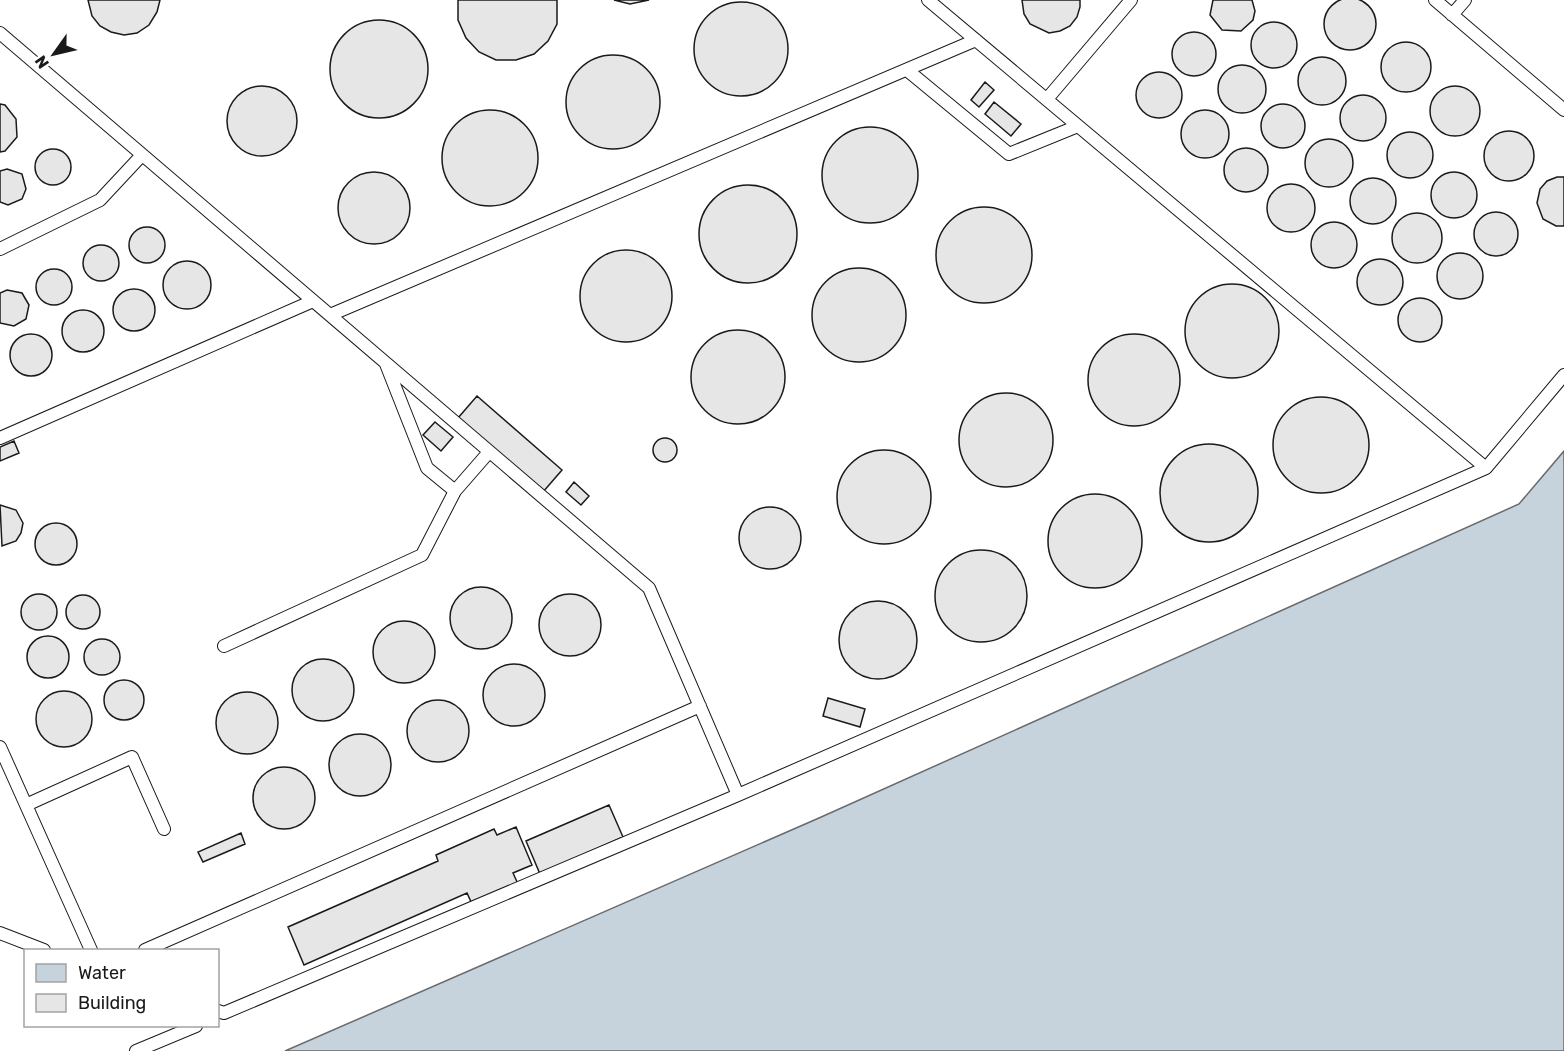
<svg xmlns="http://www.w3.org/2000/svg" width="1564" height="1051" font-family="Rubik,sans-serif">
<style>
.water{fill:#c6d2dc;stroke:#6a6a6a;stroke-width:1.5}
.building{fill:#e6e6e6;stroke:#1a1a1a;stroke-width:1.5}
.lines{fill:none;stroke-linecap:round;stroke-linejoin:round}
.lane-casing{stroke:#1a1a1a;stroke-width:14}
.lane{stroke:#fff;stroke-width:12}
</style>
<rect width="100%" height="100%" fill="#fff"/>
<path class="water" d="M1564 451V1051H285L819 818 1519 504Z"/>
<path class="building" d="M1324 24a26 26 0 1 1 52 0a26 26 0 1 1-52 0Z
M88 0H160L157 12 149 25 137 33 124 35 111 32 100 26 92 16Z
M557 0V24L548 41 534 54 516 60H496L479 52 466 38 458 20V0Z
M614 0H649L630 4Z
M1022 0H1080V7L1077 17 1070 26 1060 31 1049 33 1030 24 1024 14Z
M1213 0H1252L1255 11 1253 20 1241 31 1222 30 1210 15Z
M694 49a47 47 0 1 1 94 0a47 47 0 1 1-94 0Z
M330 69a49 49 0 1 1 98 0a49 49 0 1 1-98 0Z
M1251 45a23 23 0 1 1 46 0a23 23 0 1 1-46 0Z
M1172 54a22 22 0 1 1 44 0a22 22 0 1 1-44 0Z
M1381 67a25 25 0 1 1 50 0a25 25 0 1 1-50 0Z
M566 102a47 47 0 1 1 94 0a47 47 0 1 1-94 0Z
M1298 81a24 24 0 1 1 48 0a24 24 0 1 1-48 0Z
M1218 89a24 24 0 1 1 48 0a24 24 0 1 1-48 0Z
M1136 95a23 23 0 1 1 46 0a23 23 0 1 1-46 0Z
M985 82 994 90 979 107 971 100Z
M227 121a35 35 0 1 1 70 0a35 35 0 1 1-70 0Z
M1430 111a25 25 0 1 1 50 0a25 25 0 1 1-50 0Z
M1340 118a23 23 0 1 1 46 0a23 23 0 1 1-46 0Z
M994 102 1021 124 1011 136 985 114Z
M1261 126a22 22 0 1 1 44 0a22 22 0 1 1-44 0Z
M0 104 5 105 16 119 17 137 5 151 0 152Z
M442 158a48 48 0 1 1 96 0a48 48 0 1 1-96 0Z
M1181 134a24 24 0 1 1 48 0a24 24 0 1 1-48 0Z
M822 175a48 48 0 1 1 96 0a48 48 0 1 1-96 0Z
M1484 156a25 25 0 1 1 50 0a25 25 0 1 1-50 0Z
M1387 155a23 23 0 1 1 46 0a23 23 0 1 1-46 0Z
M1305 163a24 24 0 1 1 48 0a24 24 0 1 1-48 0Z
M1224 170a22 22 0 1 1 44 0a22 22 0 1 1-44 0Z
M35 167a18 18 0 1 1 36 0a18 18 0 1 1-36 0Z
M7 169 22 174 26 189 22 199 8 205 0 202V171Z
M1431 195a23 23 0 1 1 46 0a23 23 0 1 1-46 0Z
M338 208a36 36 0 1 1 72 0a36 36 0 1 1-72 0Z
M1557 177H1564V226H1556L1543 219 1537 203 1540 189 1547 181Z
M1350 201a23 23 0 1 1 46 0a23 23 0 1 1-46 0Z
M1267 208a24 24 0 1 1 48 0a24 24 0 1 1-48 0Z
M699 234a49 49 0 1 1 98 0a49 49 0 1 1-98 0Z
M936 255a48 48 0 1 1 96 0a48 48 0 1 1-96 0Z
M1474 234a22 22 0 1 1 44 0a22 22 0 1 1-44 0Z
M1392 238a25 25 0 1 1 50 0a25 25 0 1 1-50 0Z
M1311 245a23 23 0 1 1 46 0a23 23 0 1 1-46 0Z
M129 245a18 18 0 1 1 36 0a18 18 0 1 1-36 0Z
M83 263a18 18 0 1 1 36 0a18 18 0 1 1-36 0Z
M580 296a46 46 0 1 1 92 0a46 46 0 1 1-92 0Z
M1437 276a23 23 0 1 1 46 0a23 23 0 1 1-46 0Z
M1357 282a23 23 0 1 1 46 0a23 23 0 1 1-46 0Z
M163 285a24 24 0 1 1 48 0a24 24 0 1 1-48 0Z
M812 315a47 47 0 1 1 94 0a47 47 0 1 1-94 0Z
M36 287a18 18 0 1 1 36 0a18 18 0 1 1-36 0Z
M1185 331a47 47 0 1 1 94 0a47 47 0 1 1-94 0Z
M113 310a21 21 0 1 1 42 0a21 21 0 1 1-42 0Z
M7 290 22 293 29 305 26 319 14 326 0 323V293Z
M1398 320a22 22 0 1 1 44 0a22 22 0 1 1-44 0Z
M62 331a21 21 0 1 1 42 0a21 21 0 1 1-42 0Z
M691 377a47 47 0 1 1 94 0a47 47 0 1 1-94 0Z
M10 355a21 21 0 1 1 42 0a21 21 0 1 1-42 0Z
M1088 380a46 46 0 1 1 92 0a46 46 0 1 1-92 0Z
M959 440a47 47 0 1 1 94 0a47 47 0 1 1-94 0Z
M477 396 562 470 543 492 458 418Z
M1273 445a48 48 0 1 1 96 0a48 48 0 1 1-96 0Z
M435 422 453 437 441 451 423 435Z
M653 450a12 12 0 1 1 24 0a12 12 0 1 1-24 0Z
M14 441 19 453 0 461V447Z
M1160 493a49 49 0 1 1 98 0a49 49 0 1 1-98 0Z
M837 497a47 47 0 1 1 94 0a47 47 0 1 1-94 0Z
M574 482 589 496 581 505 566 492Z
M1048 541a47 47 0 1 1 94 0a47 47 0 1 1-94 0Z
M0 505 16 510 23 523 21 533 16 541 2 546Z
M739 538a31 31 0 1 1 62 0a31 31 0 1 1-62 0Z
M35 544a21 21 0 1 1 42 0a21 21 0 1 1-42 0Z
M935 596a46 46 0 1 1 92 0a46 46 0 1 1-92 0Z
M450 618a31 31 0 1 1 62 0a31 31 0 1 1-62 0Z
M539 625a31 31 0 1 1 62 0a31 31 0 1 1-62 0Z
M21 612a18 18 0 1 1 36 0a18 18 0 1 1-36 0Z
M66 612a17 17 0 1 1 34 0a17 17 0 1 1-34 0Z
M839 640a39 39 0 1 1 78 0a39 39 0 1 1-78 0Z
M373 652a31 31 0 1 1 62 0a31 31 0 1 1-62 0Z
M27 657a21 21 0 1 1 42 0a21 21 0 1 1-42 0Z
M84 657a18 18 0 1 1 36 0a18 18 0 1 1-36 0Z
M292 690a31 31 0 1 1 62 0a31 31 0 1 1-62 0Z
M483 695a31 31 0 1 1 62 0a31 31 0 1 1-62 0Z
M104 700a20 20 0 1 1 40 0a20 20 0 1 1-40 0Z
M36 719a28 28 0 1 1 56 0a28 28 0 1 1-56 0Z
M216 723a31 31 0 1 1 62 0a31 31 0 1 1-62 0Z
M828 698 865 709 860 727 823 716Z
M407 731a31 31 0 1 1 62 0a31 31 0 1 1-62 0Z
M329 765a31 31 0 1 1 62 0a31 31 0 1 1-62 0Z
M253 798a31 31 0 1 1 62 0a31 31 0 1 1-62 0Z
M609 805 623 837 540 874 526 841Z
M516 827 532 865 513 873 518 884 472 904 467 893 304 965 288 927 438 861 436 855 494 829 497 835Z
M241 833 245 844 203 862 198 852Z"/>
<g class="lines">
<defs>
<path id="lane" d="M928 0 1486 468
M1435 0 1564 110
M1452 15 1465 0
M0 33 649 588 738 795
M907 70 1009 154 1078 126
M1047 99 1131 0
M0 249 100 200 142 155
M330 315 976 40
M386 364 427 468 455 491
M0 438 313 301
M224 646 422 555 455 491 489 452
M0 747 91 950
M26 805 132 757 164 829
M0 933 44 950
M145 950 700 706
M218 1011 224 1013 738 795 1486 468 1564 375
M136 1051 196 1026"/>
</defs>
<use href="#lane" class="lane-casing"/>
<use href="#lane" class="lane"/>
</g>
<rect x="24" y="949" width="195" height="78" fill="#ffffff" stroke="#a3a3a3" stroke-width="1.5"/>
<rect x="36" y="964" width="30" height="18" fill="#c6d2dc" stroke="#a3a3a3" stroke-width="1.5"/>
<text x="78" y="979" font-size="18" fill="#1a1a1a">Water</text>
<rect x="36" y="994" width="30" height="18" fill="#e6e6e6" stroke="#a3a3a3" stroke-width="1.5"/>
<text x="78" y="1009" font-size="18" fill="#1a1a1a">Building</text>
<g transform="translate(54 54) rotate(236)" stroke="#ffffff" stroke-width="4.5" paint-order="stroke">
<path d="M0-4.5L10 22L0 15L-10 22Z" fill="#1a1a1a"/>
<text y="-9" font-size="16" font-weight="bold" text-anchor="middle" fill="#1a1a1a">N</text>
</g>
</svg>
